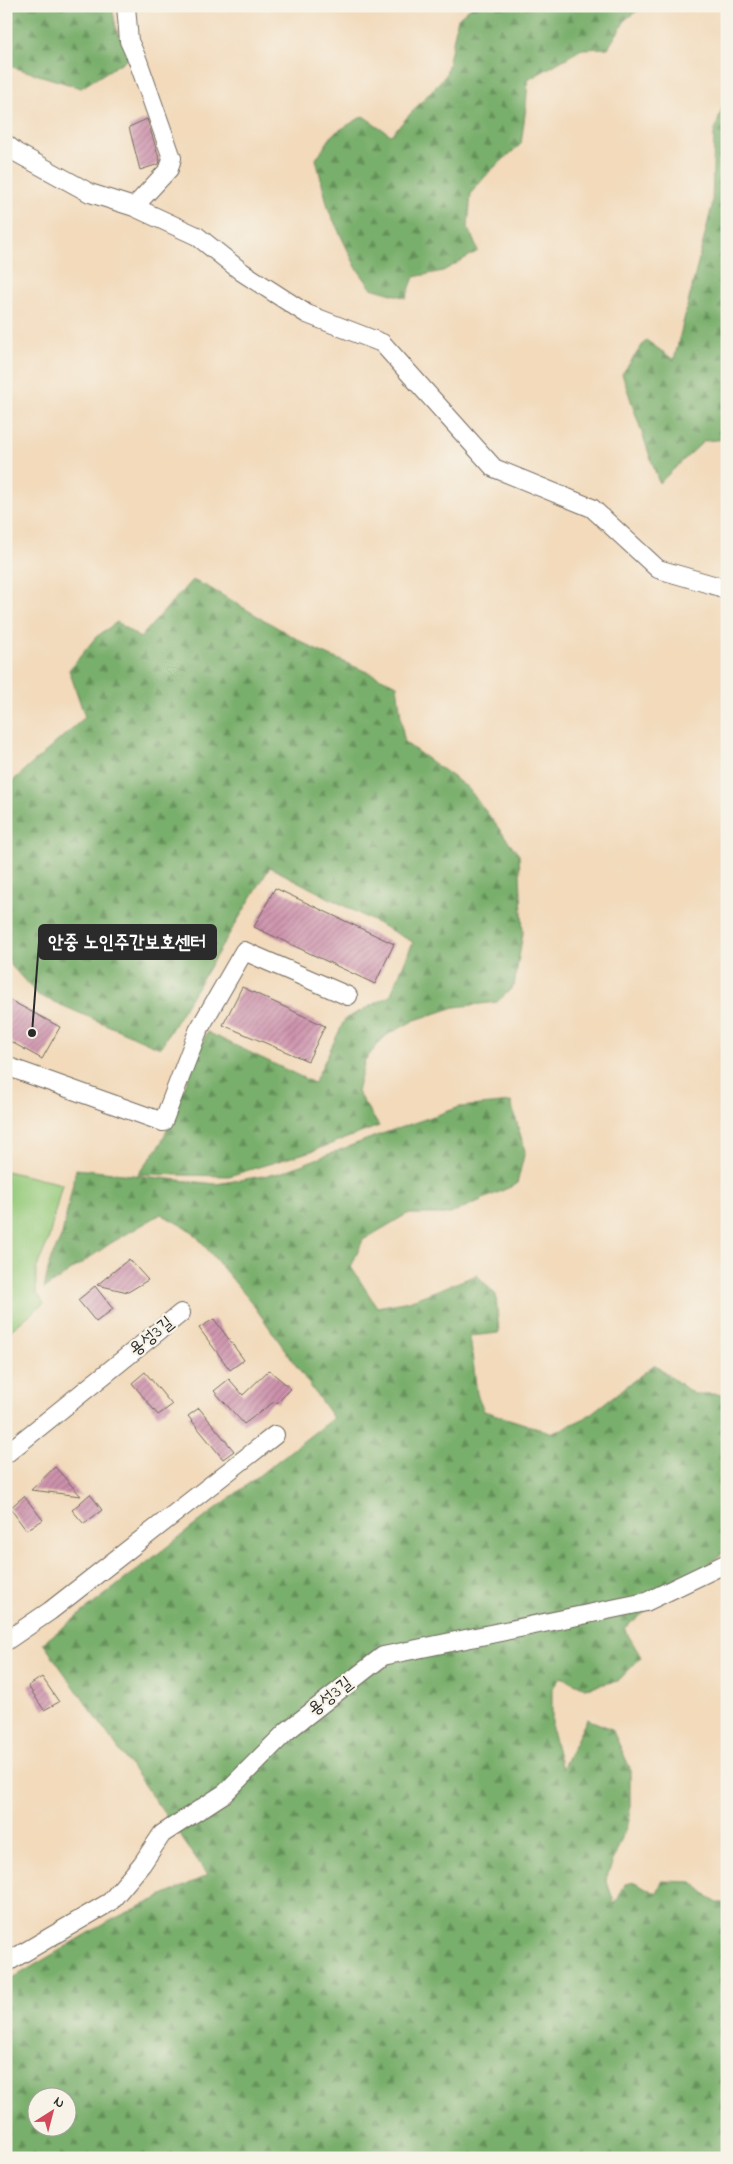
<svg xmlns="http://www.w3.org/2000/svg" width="733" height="2164" font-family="'Indie Flower','Poor Story',sans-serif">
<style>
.green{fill:#97cb7d;stroke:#617b54}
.forest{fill:url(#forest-firs);stroke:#526d4c;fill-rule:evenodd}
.building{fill:url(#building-hatch)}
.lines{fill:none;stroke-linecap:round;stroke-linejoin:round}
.minor-casing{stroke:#71685d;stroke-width:20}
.minor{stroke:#fff;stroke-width:18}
.labels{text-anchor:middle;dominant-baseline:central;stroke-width:4.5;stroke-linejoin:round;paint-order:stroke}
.street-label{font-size:18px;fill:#2b2b2b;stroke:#f7f3e8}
.leader{fill:none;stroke:#2b2b2b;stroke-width:2}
.callout-dot{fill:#2b2b2b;stroke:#f7f3e8;stroke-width:2}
.callout{fill:#2b2b2b;stroke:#2b2b2b;stroke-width:2}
.callout-label{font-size:19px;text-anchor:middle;font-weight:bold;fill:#fff}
</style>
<defs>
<pattern id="forest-firs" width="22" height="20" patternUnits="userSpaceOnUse" patternTransform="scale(1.25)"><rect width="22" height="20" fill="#79af6c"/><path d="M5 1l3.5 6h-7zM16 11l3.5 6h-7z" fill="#638f59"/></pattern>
<pattern id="building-hatch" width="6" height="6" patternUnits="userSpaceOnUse" patternTransform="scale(1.25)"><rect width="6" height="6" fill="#cd91ac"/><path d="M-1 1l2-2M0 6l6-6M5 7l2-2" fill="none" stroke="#a7778c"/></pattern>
</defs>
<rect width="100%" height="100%" fill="#f7f3e8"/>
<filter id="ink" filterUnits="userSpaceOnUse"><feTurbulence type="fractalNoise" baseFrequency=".02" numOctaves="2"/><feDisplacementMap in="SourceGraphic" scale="10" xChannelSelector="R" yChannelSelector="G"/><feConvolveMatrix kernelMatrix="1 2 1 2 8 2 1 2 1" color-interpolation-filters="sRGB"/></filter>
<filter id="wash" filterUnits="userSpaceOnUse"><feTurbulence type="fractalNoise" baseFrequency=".0096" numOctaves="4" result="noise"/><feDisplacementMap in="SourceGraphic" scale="20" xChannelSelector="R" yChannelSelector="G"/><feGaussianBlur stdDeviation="1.12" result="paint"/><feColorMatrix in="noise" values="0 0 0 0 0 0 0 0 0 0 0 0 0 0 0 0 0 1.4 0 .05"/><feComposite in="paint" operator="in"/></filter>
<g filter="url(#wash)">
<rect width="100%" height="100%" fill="#f2dabb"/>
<path class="green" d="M6 1171 62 1184 48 1241 36 1270V1292L44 1303 6 1334Z"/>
<path class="forest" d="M6 6H112L116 28 129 58 81 88 6 65Z
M472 6H644L626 19 608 48 582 49 528 80 526 107 521 144 490 171 471 193 468 227 478 251 443 271 414 277 406 298 371 288 356 267 329 211 316 159 333 134 363 116 391 135 446 75 458 18Z
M727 92V439L704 441 659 483 622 374 646 340 674 360 712 206 714 134Z
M192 580 208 587 314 649 397 685 404 742 468 788 519 855 523 933 514 986 497 1002 455 1007 415 1020 385 1036 365 1060 357 1092 379 1126 315 1150 229 1176 138 1174 161 1144 207 1032 314 1083 345 1019 390 996 413 942 270 867 160 1048 38 995 6 960V787L85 717 69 670 96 637 117 622 140 638Z
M511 1102 525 1151 517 1184 450 1214H407L363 1240 351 1267 377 1307 409 1301 477 1275 496 1295 499 1333 470 1336 477 1394 484 1411 553 1433 585 1418 654 1365 694 1394H724L727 1392V1550L624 1628 641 1657 618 1681 585 1688 561 1677 552 1689V1730L562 1769 587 1719 612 1729 630 1768V1817L606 1879 615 1905 625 1884 635 1882 657 1894 662 1881 692 1882 717 1903H727V2158H6V1982L109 1921 208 1875 43 1643 333 1418 252 1303 193 1232 161 1214 111 1243 44 1289 50 1261 62 1235 76 1169 216 1184 280 1173 376 1136 460 1107ZM38 2096H68V2126H38Z"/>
<g id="blocks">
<path class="building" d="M147 119 160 161 159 164 140 170 129 127Z
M275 888 394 944 375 984 254 927Z
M242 987 325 1026 308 1061 223 1025Z
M6 998 60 1027 42 1059 6 1039Z
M129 1259 148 1280 128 1292 97 1285Z
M95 1286 113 1309 96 1322 78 1300Z
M214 1319 244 1360 230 1370 199 1328Z
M269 1370 291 1389 277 1403 275 1401 244 1424 214 1391 229 1379 243 1395Z
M145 1372 172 1405 158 1415 132 1383Z
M199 1408 234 1451 223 1459 188 1416Z
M55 1467 81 1496 31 1490Z
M90 1494 102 1510 84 1524 72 1510Z
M24 1496 43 1520 26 1530 10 1508Z
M42 1677 59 1702 44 1710 28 1686Z"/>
</g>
</g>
<g filter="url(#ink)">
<use href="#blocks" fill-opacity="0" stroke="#71685d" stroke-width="1"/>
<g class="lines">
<defs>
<path id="minor" d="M126 6 129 41 138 61 172 158 169 169 134 207
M6 144 17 153 90 193 134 207 197 236 242 272 307 314 382 343 494 468 592 508 658 569 720 587 727 591
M6 1066 163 1122 198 1031 244 951 348 996
M6 1454 181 1313
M6 1641 50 1611 275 1435
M6 1963 110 1902 142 1864 162 1834 225 1793 287 1731 383 1656 646 1602 727 1563"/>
</defs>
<use href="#minor" class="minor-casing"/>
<use href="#minor" class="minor"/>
</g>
</g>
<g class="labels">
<g class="street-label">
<text transform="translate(152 1337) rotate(-39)">용성3길</text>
<text transform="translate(331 1697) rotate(-38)">용성3길</text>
</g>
</g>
<path class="leader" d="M32 1033L39 942"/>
<circle class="callout-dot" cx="32" cy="1033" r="5"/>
<rect class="callout" x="39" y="925" width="177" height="34" rx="5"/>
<g class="callout-label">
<text x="127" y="948">안중 노인주간보호센터</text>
</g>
<rect width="733" height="2164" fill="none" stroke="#f7f3e8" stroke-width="25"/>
<g transform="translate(52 2112) rotate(36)"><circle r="24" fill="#f7f3e8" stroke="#a5a39c"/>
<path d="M0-4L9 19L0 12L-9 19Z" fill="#d1495b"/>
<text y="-8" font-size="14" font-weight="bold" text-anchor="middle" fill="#2b2b2b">N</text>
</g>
</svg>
